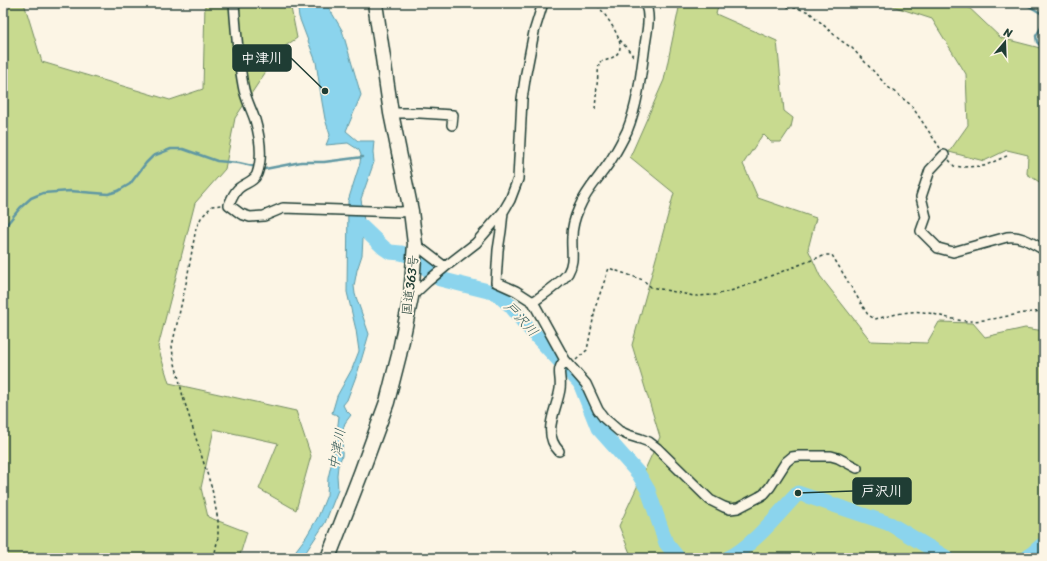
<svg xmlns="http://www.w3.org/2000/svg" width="1047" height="561" font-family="Sriracha,'Klee One',sans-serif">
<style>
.green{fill:#c8da8f;stroke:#748c62}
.water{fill:#8bd4ed;stroke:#6098a3}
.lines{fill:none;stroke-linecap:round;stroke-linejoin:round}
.stream{stroke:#6098a3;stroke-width:2.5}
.river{stroke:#8bd4ed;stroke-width:15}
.minor-casing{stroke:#1f3d34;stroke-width:12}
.highway-casing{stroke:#1f3d34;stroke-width:17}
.path{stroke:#1f3d34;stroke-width:1.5;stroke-dasharray:3 3;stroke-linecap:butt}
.minor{stroke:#fcf5e5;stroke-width:9}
.highway{stroke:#fcf5e5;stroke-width:14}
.labels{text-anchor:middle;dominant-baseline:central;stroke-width:4;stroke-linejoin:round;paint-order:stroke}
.street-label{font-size:13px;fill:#1f3d34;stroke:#fcf5e5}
.water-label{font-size:14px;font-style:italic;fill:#355b59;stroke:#fcf5e5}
.leader{fill:none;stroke:#1f3d34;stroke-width:1.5}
.callout-dot{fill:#1f3d34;stroke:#fcf5e5;stroke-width:1.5}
.callout{fill:#1f3d34;stroke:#1f3d34;stroke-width:1.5}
.callout-label{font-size:14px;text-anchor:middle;font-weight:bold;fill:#fff}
</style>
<rect width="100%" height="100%" fill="#fcf5e5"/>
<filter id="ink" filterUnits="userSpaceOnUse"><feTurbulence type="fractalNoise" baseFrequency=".025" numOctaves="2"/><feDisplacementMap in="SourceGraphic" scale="8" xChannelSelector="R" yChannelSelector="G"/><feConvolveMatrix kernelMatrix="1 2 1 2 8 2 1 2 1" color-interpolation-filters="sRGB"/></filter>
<g filter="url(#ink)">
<path class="green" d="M3 3H24L42 62 170 100 203 89 205 3H290L297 38 281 49 235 118 225 169 195 203 158 347 169 383 296 411 311 456 296 510 259 489 278 443 214 429 201 488 208 517 247 532 239 558H3Z
M680 3H719L716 14 777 41 784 111 793 118 791 127 781 142H771L763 134 743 164 758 198 816 218 808 249 820 276 871 341 927 343 939 322 973 323 985 337 1025 328 1044 331V558H632L619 526 660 437 632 345 674 193 630 157 664 80Z
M883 3H964L1001 38 1040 48 1044 53V185L1027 174 1028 155 1007 150 984 161 949 152 968 125 966 74 932 19Z"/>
<path class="water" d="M297 3H326L342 30 361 95 346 131 358 141H374L373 152 374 162 361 199 364 221 362 255 357 270 354 286 355 294 369 334 358 371 347 400 343 405 345 409 351 415 345 423 343 429 342 456 338 466 337 475 338 490 325 523 302 558H290L306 537 318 517 327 495 328 478 335 448 339 416 332 413 337 396 352 369 359 351 356 330 347 292 348 201 360 163 361 155 359 150 348 143 326 145 330 135 325 119 322 102 316 62 299 17Z"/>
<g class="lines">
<path class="stream" d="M1024 3 1044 15
M1044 23 1036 36 1037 42 1044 49
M3 229 20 208 31 198 43 193 70 191 108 194 118 191 130 184 146 163 153 156 171 149H183L217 161 239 163 265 169 301 162H324L363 157"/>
<path class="river" d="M357 224 362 227 384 248 390 252 401 253 411 256 440 279 496 293 511 306 526 325 580 383 598 428 638 473 648 490 666 543 678 558
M728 558C752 547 779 513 798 493L890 524 947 558
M1027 558 1042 545H1044"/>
<defs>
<path id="minor" d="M234 3C236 31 238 58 243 85 245 98 251 108 255 120 260 137 263 157 257 174 254 182 244 183 238 189 234 193 231 200 229 205L241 214 250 217 264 216 283 208 400 212 411 211
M391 113H420L453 115 452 125
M944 155 930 170 921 197 926 217 921 231 938 248 953 252 1007 237C1021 235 1032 243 1044 250
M503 212 501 231 498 250 496 282 516 291 533 302 565 360 586 384 598 410 604 418 619 431 628 435 641 439 649 442 657 448 710 500 724 507 730 509 738 508 759 497 764 494 770 487 786 462 792 457 799 456H831L838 458 857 468
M415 244 445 267
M411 297 428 281 445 267 476 243 503 212 510 200 518 179 522 99 526 73 534 32 543 3
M533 302C544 294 560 284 568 273 575 261 571 250 572 237 572 227 575 217 579 208 587 188 604 173 614 155 619 147 623 139 627 131 638 104 641 74 645 45 647 31 651 16 645 3
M559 451C541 432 557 410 560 389 562 376 555 371 565 360"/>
<path id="highway" d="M328 558 361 473 387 402 399 355 411 297 415 244 411 211 391 113 375 3"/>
</defs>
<use href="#minor" class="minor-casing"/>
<use href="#highway" class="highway-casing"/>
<path class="path" d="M783 3 787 7 797 8 809 12 840 40 852 48 888 87 911 105 940 148
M620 40 635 58
M595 109 599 62C607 61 620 56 620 47 621 35 603 12 596 3
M1040 147 1044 149
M949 160 954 166 962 167 984 166 1009 155
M576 360 587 350 596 305 609 268 643 280 651 287 694 296 715 295 734 290 817 258 827 255H832L868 315 875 319C890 316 908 310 923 312 938 314 953 321 968 321 994 321 1019 312 1044 311
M214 558 218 537V520L212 489 183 397 179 379 173 356 172 346 187 279 196 228 201 218 212 206 221 205"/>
<use href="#minor" class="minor"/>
<use href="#highway" class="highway"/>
</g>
</g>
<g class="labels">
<g class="street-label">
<text transform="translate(410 285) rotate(-83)">国道363号</text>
</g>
<g class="water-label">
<text transform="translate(521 319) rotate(47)">戸沢川</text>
<text transform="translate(337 449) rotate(-80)">中津川</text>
</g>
</g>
<path class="leader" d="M325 91L291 58M798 493L853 491"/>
<g class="callout-dot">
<circle cx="325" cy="91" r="4"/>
<circle cx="798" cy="493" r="4"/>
</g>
<g class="callout">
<rect x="233" y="45" width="58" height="26" rx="4"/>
<rect x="853" y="478" width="58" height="26" rx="4"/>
</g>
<g class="callout-label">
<text x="262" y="63">中津川</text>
<text x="882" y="496">戸沢川</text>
</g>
<rect width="1047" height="561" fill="none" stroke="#fcf5e5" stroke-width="16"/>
<rect x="8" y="8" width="1031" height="545" fill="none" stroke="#1f3d34" stroke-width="1.5" filter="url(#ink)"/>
<g transform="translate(1005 42) rotate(19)" stroke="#fcf5e5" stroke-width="3" paint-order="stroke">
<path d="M0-3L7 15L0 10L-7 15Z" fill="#1f3d34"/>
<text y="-6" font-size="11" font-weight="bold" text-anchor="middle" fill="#1f3d34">N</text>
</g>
</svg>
